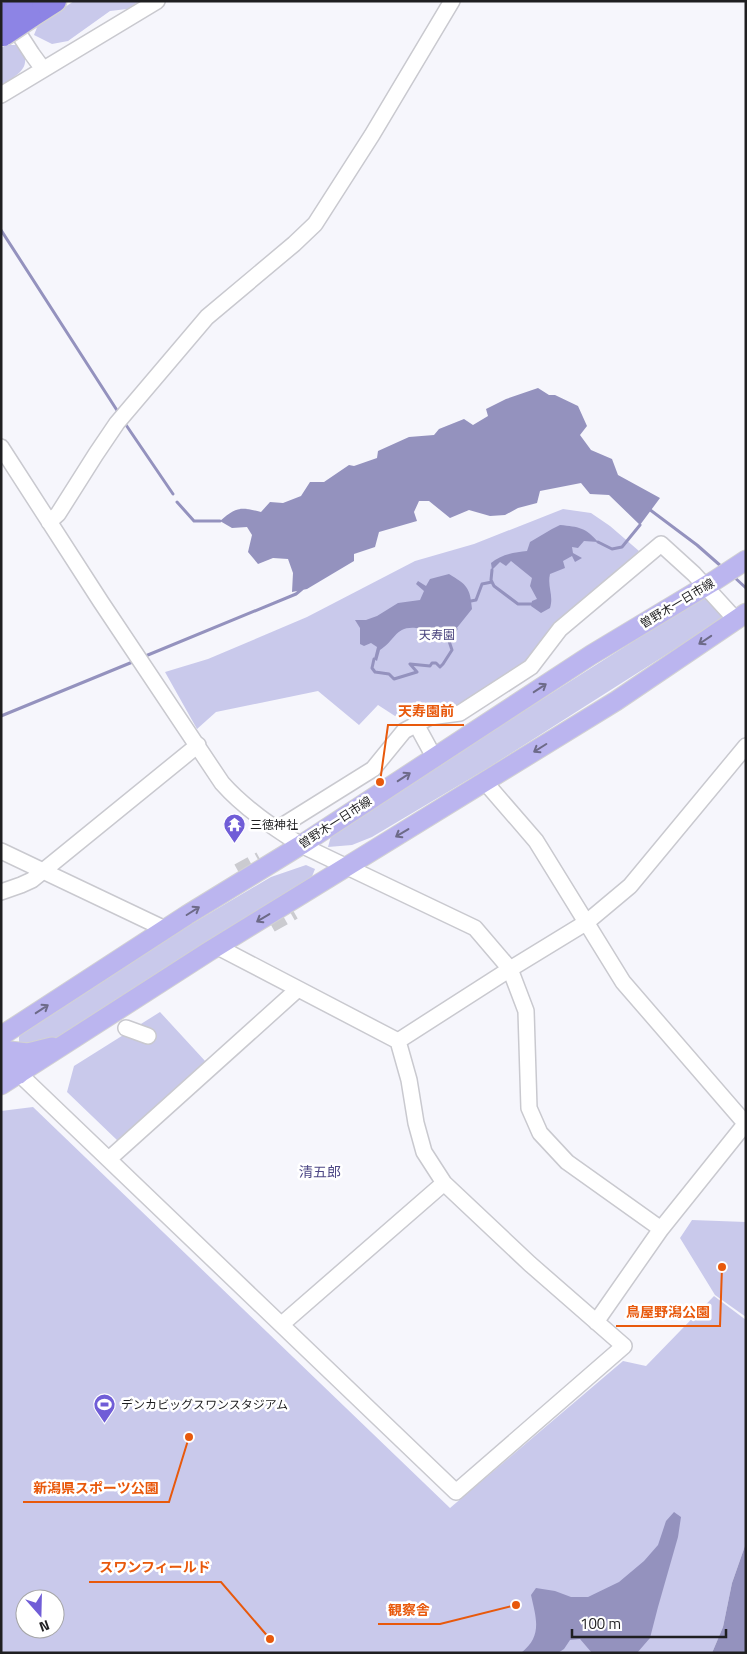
<svg xmlns="http://www.w3.org/2000/svg" width="747" height="1654" font-family="'Titillium Web','Noto Sans JP',sans-serif">
<style>
.green{fill:#c9c9eb;fill-rule:evenodd}
.water{fill:#9492be}
.lines{fill:none;stroke-linecap:round;stroke-linejoin:round}
.stream{stroke:#9492be;stroke-width:3}
.minor-tunnel{stroke:#cbcbd0;stroke-width:15;stroke-dasharray:15 8;stroke-linecap:butt}
.minor-casing{stroke:#c9c9cf;stroke-width:18}
.major-casing{stroke:#d2d2d3;stroke-width:21}
.highway-casing{stroke:#d2d2d3;stroke-width:25}
.minor{stroke:#fff;stroke-width:15}
.major{stroke:#bbb5ef;stroke-width:19}
.highway{stroke:#8d84e5;stroke-width:22}
.highway-bridge-casing{stroke:#d2d2d3;stroke-width:25;stroke-linecap:butt}
.highway-bridge{stroke:#8d84e5;stroke-width:22}
.oneway{stroke:#6d6a88}
.labels{text-anchor:middle;dominant-baseline:central;stroke-width:5;stroke-linejoin:round;paint-order:stroke}
.street-label{font-size:12px;fill:#1f1f21;stroke:#fff}
.park-label{font-size:12px;fill:#49437e;stroke:#fff}
.poi-label{font-size:12px;fill:#1f1f21;stroke:#fff;text-anchor:start}
.neighbourhood-label{font-size:14px;fill:#4d4785;stroke:#fff}
.leader{fill:none;stroke:#e8590c;stroke-width:2}
.callout-dot{fill:#e8590c;stroke:#fff;stroke-width:2}
.callout-label{font-size:14px;text-anchor:middle;font-weight:bold;fill:#e8590c;stroke:#fff;stroke-width:5;stroke-linejoin:round;paint-order:stroke}
</style>
<rect width="100%" height="100%" fill="#f6f6fc"/>
<path class="green" d="M74 1H140L127 9 110 11 68 41 52 44 34 35 38 25Z
M6 45H17C19 48 23 52 24 55 30 70 11 79 1 85V48Z
M563 509 591 513 610 526 639 551 552 630 528 663 464 706 395 716 378 705 359 725 318 691 216 712 197 729 165 672 208 659 307 617 415 561 474 544Z
M706 595 721 610 722 617 716 623 488 768 372 837 352 845 328 847 331 836 454 755Z
M306 865 315 869 311 879 277 901 48 1043 19 1047V1037L22 1032 144 952 271 877Z
M160 1012 206 1062 118 1141 67 1092 74 1066Z
M33 1107 450 1508 623 1361 646 1366 714 1296 746 1320V1543L732 1583 723 1627 712 1653H1V1111ZM25 1599H55V1629H25Z
M692 1220 746 1222V1317L715 1295 680 1238Z"/>
<path class="water" d="M538 388 549 395H555L578 406 587 426 580 435 591 450 612 459 618 475 660 498 640 525 609 495 590 494 581 483 540 491 537 503 518 508 505 515 490 516 469 510 450 518 429 501H419L414 512 417 521 379 532 375 547 354 554V561L307 589 292 592 293 573 288 559 273 558 258 564 248 552 252 535 247 527 232 528 220 521C237 506 241 507 261 512L270 502 283 503 301 496 310 482H324L349 465 354 466 377 458 378 451 409 437 434 435 439 429 464 419 473 425 488 416 486 409 506 399Z
M560 525C579 527 585 527 598 542L584 541 578 548 572 547 573 553 582 558 575 562 572 556 563 561 565 568 550 574C547 587 554 595 550 608L541 613 531 606 532 601 537 599 530 586 532 578 511 561 506 566 500 562 492 570 491 563C500 555 515 552 527 551L530 542 552 529Z
M449 574C467 585 470 587 472 609L456 629 443 632 437 638C430 631 425 629 416 628 395 626 395 641 380 650L377 661 374 659 377 647 371 643 364 646 360 644V628L355 620H366L377 616 398 603 420 600 424 591 416 584 418 581 426 586 430 579Z
M674 1512 681 1517 678 1537 658 1607 650 1638 637 1653H592L580 1639 570 1640 564 1649 558 1653H521C543 1636 536 1618 531 1595L536 1588 555 1591 571 1597H588L619 1582 644 1561 658 1545 666 1521Z
M746 1543V1653H712L723 1627 732 1583Z"/>
<g class="lines">
<path class="stream" d="M1 230 120 415
M124 422 173 494
M177 502 194 521H220
M649 509 697 545 722 567
M598 542 612 549 622 547 640 525
M492 570 491 580 494 586 518 604H532
M733 576 746 588
M471 601 476 600 482 584 492 582
M143 657 296 594 302 589
M374 659 372 668 375 672 389 674 394 679 417 672 410 664 430 666 432 663H436L440 667 443 664 452 650 449 641 456 629
M1 716 135 661"/>
<path class="minor-tunnel" d="M238 871 260 859
M271 925 294 912"/>
<defs>
<path id="minor" d="M10 20 32 54 43 69
M1 95 157 1
M1 447 101 602 222 783C244 808 273 827 301 845L475 928 510 969 526 1011 529 1108 540 1133 567 1162 661 1229
M49 522 58 514 96 454 117 423 207 317 294 244 315 224 372 135 452 1
M416 724 434 757
M485 782 536 841 623 982 745 1123
M277 829 373 769 404 731 430 717 460 713 531 667 560 629 661 544 694 574 736 620
M1 851 165 929
M1 892 21 885 32 880 198 745
M126 1028 148 1036
M398 1041 510 969 587 922 630 886 746 746
M11 1066 456 1492 624 1346 530 1264 444 1183 424 1152 416 1123 409 1080 398 1041 216 946
M109 1159 298 989
M596 1322 661 1229 746 1123
M282 1324 444 1183"/>
<path id="major" d="M1 1036 187 915 301 845 591 655 714 581 746 560
M1 1050 28 1053 52 1047
M1 1064 12 1068 19 1074
M1 1085 208 952 616 701 746 613"/>
<path id="highway" d="M30 17 55 1"/>
</defs>
<use href="#minor" class="minor-casing"/>
<use href="#major" class="major-casing"/>
<use href="#highway" class="highway-casing"/>
<use href="#minor" class="minor"/>
<use href="#major" class="major"/>
<use href="#highway" class="highway"/>
<defs>
<path id="highway-bridge" d="M1 17 22 3
M3 35 30 17"/>
</defs>
<use href="#highway-bridge" class="highway-bridge-casing"/>
<use href="#highway-bridge" class="highway-bridge"/>
</g>
<defs><path id="oneway-shaft" d="M-6 0H5M1.5-3L5.5 0L1.5 3" fill="none" stroke-width="1.6" stroke-linecap="round" stroke-linejoin="round" transform="scale(1.25)"/></defs>
<g class="oneway">
<use href="#oneway-shaft" transform="translate(705 640) rotate(146)"/>
<use href="#oneway-shaft" transform="translate(540 688) rotate(-33)"/>
<use href="#oneway-shaft" transform="translate(540 748) rotate(148)"/>
<use href="#oneway-shaft" transform="translate(404 777) rotate(-33)"/>
<use href="#oneway-shaft" transform="translate(402 833) rotate(149)"/>
<use href="#oneway-shaft" transform="translate(193 911) rotate(-32)"/>
<use href="#oneway-shaft" transform="translate(263 918) rotate(149)"/>
<use href="#oneway-shaft" transform="translate(42 1009) rotate(-33)"/>
</g>
<defs>
<symbol id="temple-pin" viewBox="-11 -11 22 30"><path d="M0 17L-7.5 6A9.5 9.5 0 1 1 7.5 6Z" fill="#705dd7" stroke="#fff"/><path d="M0-6L5-2H3V0L6.5 2.5H4V6H1.5V3h-3V6H-4V2.5H-6.5L-3 0V-2H-5Z" fill="#fff"/></symbol>
<symbol id="stadium-pin" viewBox="-11 -11 22 30"><path d="M0 17L-7.5 6A9.5 9.5 0 1 1 7.5 6Z" fill="#705dd7" stroke="#fff"/><path d="M0-5a6.5 5 0 1 0 0 10a6.5 5 0 1 0 0-10ZM-3.5-1.8h7v3.6h-7Z" fill="#fff"/></symbol>
</defs>
<g fill-rule="evenodd">
<use href="#temple-pin" x="222" y="812" width="25" height="34"/>
<use href="#stadium-pin" x="92" y="1392" width="25" height="34"/>
</g>
<g class="labels">
<g class="street-label">
<text transform="translate(677 603) rotate(-31)">曽野木一日市線</text>
<text transform="translate(335 822) rotate(-33)">曽野木一日市線</text>
</g>
<g class="park-label">
<text x="437" y="634">天寿園</text>
</g>
<g class="poi-label">
<text x="250" y="824">三徳神社</text>
<text x="121" y="1404">デンカビッグスワンスタジアム</text>
</g>
<g class="neighbourhood-label">
<text x="320" y="1171">清五郎</text>
</g>
</g>
<path class="leader" d="M380 782L388 725H464M722 1267L720 1326H616M189 1437L169 1502H23M270 1639L221 1582H89M516 1605L440 1624H378"/>
<g class="callout-dot">
<circle cx="380" cy="782" r="5"/>
<circle cx="722" cy="1267" r="5"/>
<circle cx="189" cy="1437" r="5"/>
<circle cx="270" cy="1639" r="5"/>
<circle cx="516" cy="1605" r="5"/>
</g>
<g class="callout-label">
<text x="426" y="716">天寿園前</text>
<text x="668" y="1317">鳥屋野潟公園</text>
<text x="96" y="1493">新潟県スポーツ公園</text>
<text x="155" y="1572">スワンフィールド</text>
<text x="409" y="1615">観察舎</text>
</g>
<rect width="747" height="1654" fill="none" stroke="#1f1f21" stroke-width="5"/>
<g transform="translate(40 1614) rotate(160)"><circle r="24" fill="#ffffff" stroke="#a5a5a6"/>
<path d="M0-4L9 19L0 12L-9 19Z" fill="#705dd7"/>
<text y="-8" font-size="14" font-weight="bold" text-anchor="middle" fill="#1f1f21">N</text>
</g>
<path d="M572 1629v8h154v-8" fill="none" stroke="#1f1f21" stroke-width="2.5"/>
<text x="580" y="1629" font-size="15" fill="#1f1f21" stroke="#ffffff" stroke-width="4" paint-order="stroke">100 m</text>
</svg>
